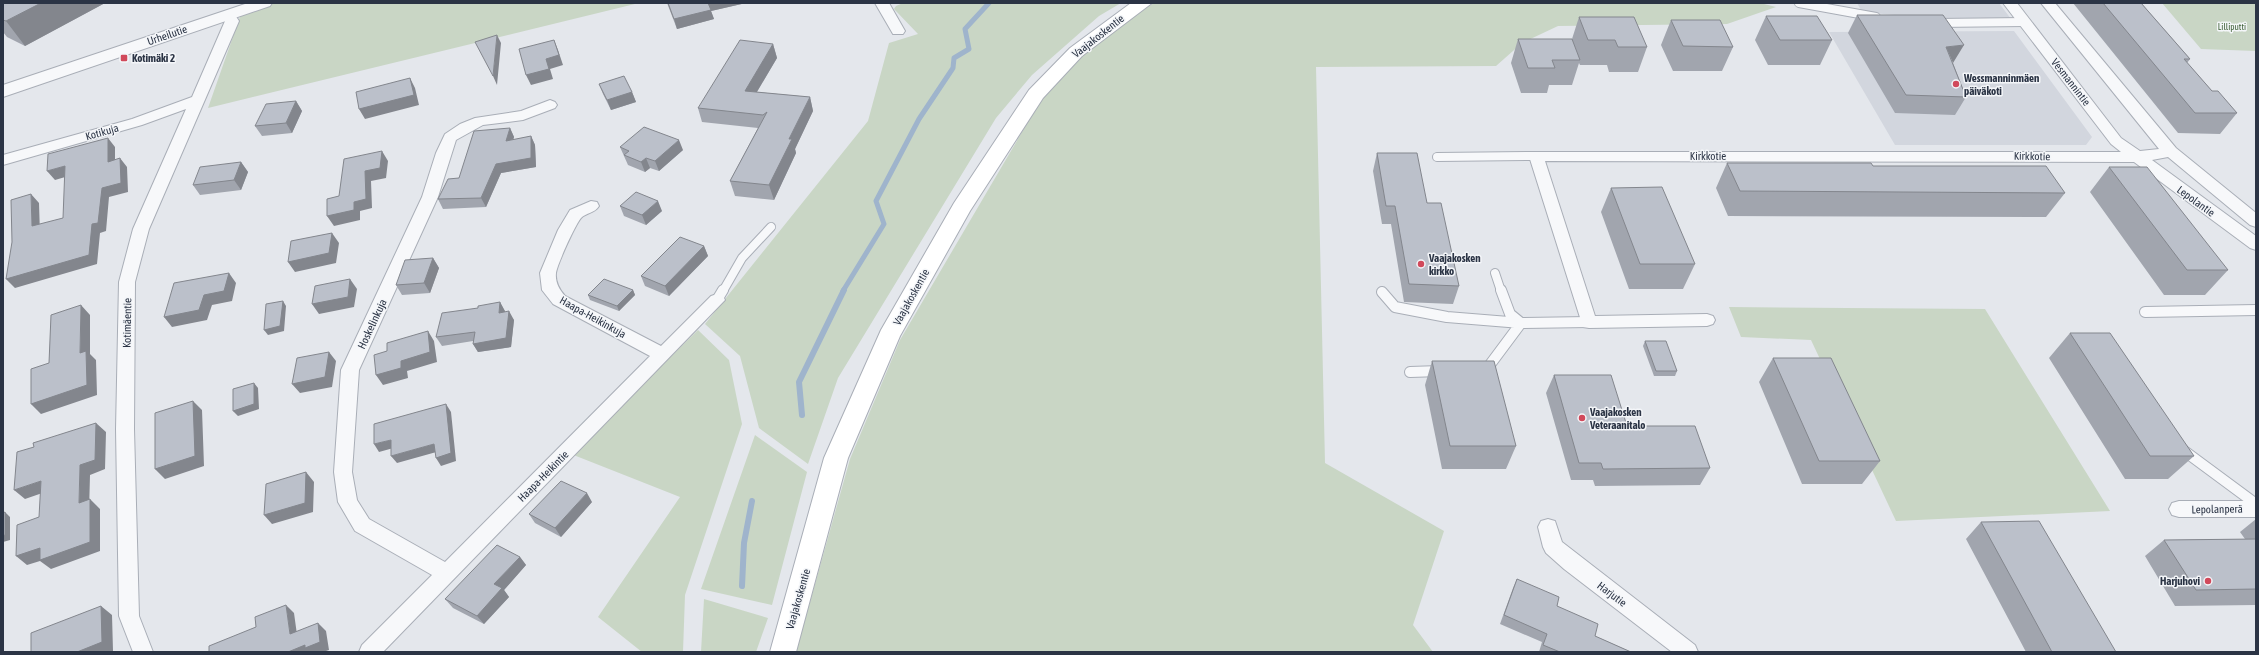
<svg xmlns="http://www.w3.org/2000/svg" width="2259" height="655" font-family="'Asap Condensed',sans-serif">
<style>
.built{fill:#d2d6de}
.green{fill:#c9d6c5}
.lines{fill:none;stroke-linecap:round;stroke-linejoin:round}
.stream-far1{stroke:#9fb4cc;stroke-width:5}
.stream{stroke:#9fb4cc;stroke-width:6}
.service-far1-casing{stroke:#a9aeb7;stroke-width:10}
.service-casing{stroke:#a9aeb7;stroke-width:12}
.minor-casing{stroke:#a9aeb7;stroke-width:2}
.tertiary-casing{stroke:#a9aeb7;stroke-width:2}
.secondary-casing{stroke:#a9aeb7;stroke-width:2}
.service-far1{stroke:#f7f8fa;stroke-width:8}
.service{stroke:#f7f8fa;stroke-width:10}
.minor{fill:#f7f8fa;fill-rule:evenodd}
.tertiary{fill:#f7f8fa;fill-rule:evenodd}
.secondary{fill:#fff;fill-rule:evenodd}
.wall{fill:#a1a5ae}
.shaded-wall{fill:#83868d}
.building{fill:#bbc0ca;stroke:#83868d}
.poi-dot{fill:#d1495b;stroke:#f4f6f9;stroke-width:1.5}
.labels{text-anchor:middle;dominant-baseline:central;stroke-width:3;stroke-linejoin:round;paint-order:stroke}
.far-park-label{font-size:9px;fill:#3f6138;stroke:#f4f6f9}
.street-label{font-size:11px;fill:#2b3445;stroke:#f4f6f9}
.poi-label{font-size:11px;font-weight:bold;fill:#2b3445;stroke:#f4f6f9;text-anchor:start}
</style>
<rect width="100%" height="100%" fill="#e4e7ec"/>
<path class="built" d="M1857 3H1999L2011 19 1948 20 1862 12Z
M2014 31 2092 137 2086 145H1895L1829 32Z"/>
<path class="green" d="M269 3H639L208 108 242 11Z
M903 3H1121L1099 16 1032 75 996 118 838 378 808 464 759 428 740 356 705 324 868 121 889 43 918 34 894 9 896 6Z
M1154 3H1760L1776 7 1727 24 1558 26 1522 43 1496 66 1316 67 1325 463 1444 531 1413 625 1433 652H796L850 459 900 340 1042 98 1080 56 1120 25Z
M2162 3H2256V51L2201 49Z
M1729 307 1985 309 2110 511 1896 521 1811 340 1741 337Z
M698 330 729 360 742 424 685 595 683 652H642L598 617 680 497 571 454Z
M755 435 807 472 772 605 701 589Z
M704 599 768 618 756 652H701Z"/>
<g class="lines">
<path class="stream-far1" d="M843 291 884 224 876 201 919 119 953 68 954 58 969 49 965 29 989 3"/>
<path class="stream" d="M802 415 799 382 844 290
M742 586 744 543 752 501"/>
<defs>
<path id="service-far1" d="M1799 3 1876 17
M1936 23 2025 22
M1437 157 1536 156
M1495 273 1501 291
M723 291 742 258 771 227"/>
<path id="service" d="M1501 290 1510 314 1521 323
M1382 292 1395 307 1447 317 1521 323 1589 322
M717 300 723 290
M2145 312 2256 310
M1486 370 1521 323
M1410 372 1440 371
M2183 450 2256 504"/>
<path id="minor" d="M875 3H889L905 31 903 34H893Z
M2003 3H2017L2121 138 2140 151 2159 149 2041 3H2055L2176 148 2256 213V227L2250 225 2168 157 2152 160 2256 236V250L2250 248 2134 162 1545 161 1595 316 1707 314 1713 316 1715 320 1713 324 1707 326 1589 328 1583 327 1529 156 1531 152H2121L2111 144Z
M228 11 233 12 239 21 149 229 135 282 134 429 139 616 153 652H133L119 616 116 429 119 282 133 229 186 109 142 125 3 165V155L132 119 192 97 225 21 221 15Z
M550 100 555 102 557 105 555 108 523 120 483 125 456 140 438 197 359 370 352 472 357 500 369 519 445 562 650 356 553 304 542 290 540 273 558 230 570 210 591 201 597 202 599 206C595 213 586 213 581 218 575 225 557 265 556 273 555 282 559 289 565 296L661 346 711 296 717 294 723 296 725 300 383 652H359L362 645 432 575 355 531 338 502 334 472 341 370 422 197 436 153 445 134 460 124 475 118 521 111Z
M2179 501H2256V517H2179L2172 515 2169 509 2172 503Z
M1548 519 1555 521 1562 542 1695 645 1698 652H1672L1564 569 1546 553 1543 547 1538 527 1541 521Z"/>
<path id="tertiary" d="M248 3H272L270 6 3 97V85Z"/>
<path id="secondary" d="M1131 3H1152L1082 56 1043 98 970 211 900 336 848 458 796 652H770L824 458 881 330 954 203 1029 90 1070 48Z"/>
</defs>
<use href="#service-far1" class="service-far1-casing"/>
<use href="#service" class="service-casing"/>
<use href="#minor" class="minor-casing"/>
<use href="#tertiary" class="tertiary-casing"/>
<use href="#secondary" class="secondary-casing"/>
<use href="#service-far1" class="service-far1"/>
<use href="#service" class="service"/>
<use href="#minor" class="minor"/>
<use href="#tertiary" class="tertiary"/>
<use href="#secondary" class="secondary"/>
</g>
<path class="wall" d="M4 3H105L25 46 7 37 3 32V4Z
M667 3H746L711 11 714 19 677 29Z
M2073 3H2141L2190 59 2187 63 2212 91 2237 113 2220 134 2178 133Z
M1857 15 1953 63 1966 97 1955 115 1895 113 1848 33Z
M1766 16 1832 40 1820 65H1768L1755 40Z
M1579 17 1647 47 1638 72H1609L1607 65H1580L1579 63 1572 85H1549L1547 93H1521L1511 63 1518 39H1572Z
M1671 20 1733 47 1722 71H1673L1661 45Z
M773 44 777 58 757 92 810 97 813 111 795 149 796 153 774 200 735 196 730 181 758 128 702 122 698 108Z
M599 84 632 92 636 102 611 110 603 94Z
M296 101 302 111 292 133 262 136 255 126Z
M510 128 514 137 513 140 531 136 535 145 536 167 501 173 486 207 443 209 438 199Z
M620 147 683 150 659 171 650 168 645 172 628 165Z
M1377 153 1427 203 1459 286 1453 304 1404 302 1391 224H1382L1373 171Z
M241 162 248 172 241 190 200 195 193 185Z
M1727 163 1873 166 2065 193 2046 217 1728 216 1716 188Z
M2109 167 2228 270 2205 295H2164L2090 192Z
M1611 188 1695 264 1683 289H1629L1601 212Z
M620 206 662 211 646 225 624 216Z
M704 246 708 256 669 296 645 286 641 276Z
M433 258 439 268 430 293 402 295 396 285Z
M633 290 635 295 619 311 590 300 588 295Z
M500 302 505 312 514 320 511 347 478 352 473 344V341L442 346 436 337 478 308Z
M2070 333 2194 456 2168 479H2125L2049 358Z
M1645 341 1677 371 1675 376H1654L1643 346Z
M1773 358 1880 461 1862 484H1802L1759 382Z
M1432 361 1516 446 1506 469H1442L1425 385Z
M1554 375 1627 426 1710 468 1700 485 1595 486 1593 480H1571L1546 393Z
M592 502 561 537 535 523 529 514Z
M2256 519V607L2255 605 2175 606 2145 556 2164 540 2245 539 2240 532Z
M1981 522 2116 652H2026L1966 539Z
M520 557 526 565 504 590 509 597 484 624 453 608 445 599Z
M1517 579 1557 606 1595 636 1631 652H1539L1542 642 1500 624 1513 588Z"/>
<path class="shaded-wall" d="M41 3H105L25 46 6 21Z
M708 3H746L711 11 714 19 677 29 674 19Z
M497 35 501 43 497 85 493 76Z
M554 40 558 50 563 65 550 69 553 79 531 85 526 75 546 59Z
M773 44 777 58 749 105 745 91Z
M1964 45 1953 63 1946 47Z
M410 78 415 88 419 105 365 119 359 109Z
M632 92 636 102 611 110 607 100Z
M810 97 813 111 795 149 796 153 774 200 769 185 789 139Z
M296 101 302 111 292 133 286 123Z
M510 128 514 137 510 150 506 141Z
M531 136 535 145 536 167 501 173 486 207 481 198 496 164Z
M108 138 115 147V170L108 162Z
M679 140 683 150 659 171 655 161Z
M382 151 388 161 386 178 371 181 372 208 360 211V220L334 226 327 216 354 202 365 171Z
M120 158 127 167 128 192 109 197 106 231 100 233 97 264 15 288 6 279 92 224 102 188Z
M646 158 650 168 645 172 641 162Z
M241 162 248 172 241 190 234 180Z
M65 166 72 175 55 180 47 171Z
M31 194 39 203 40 235 32 226Z
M658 201 662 211 646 225 642 215Z
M332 233 339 243 336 263 295 272 288 262Z
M704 246 708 256 669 296 665 286Z
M433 258 439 268 430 293 424 283Z
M229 273 236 283 232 301 212 305 207 320 172 327 164 317Z
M350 279 357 289 354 307 319 314 312 304Z
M633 290 635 295 619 311 617 306Z
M283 301 286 306 284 331 268 335 264 330Z
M500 302 505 311 504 322 499 313Z
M81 305 90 315V354L96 360 97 395 41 414 31 404 80 353Z
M509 311 514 320 511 347 478 352 473 344Z
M428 331 434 341 437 362 407 371 408 378 383 385 376 375Z
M329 352 336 361 332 387 300 393 292 384Z
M254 383 258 388 259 409 238 416 233 411Z
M193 401 202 410 204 466 165 479 155 469Z
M446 404 451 412 456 461 441 466 436 458Z
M96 423 106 432 105 469 90 475 89 512 79 503 80 465Z
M391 440 397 447 379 452 374 444Z
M434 444 440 451 397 463 391 456Z
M306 472 314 482 313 512 272 524 264 515Z
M41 481 51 490 25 499 14 490Z
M587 493 592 502 561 537 555 528Z
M90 499 100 509V551L51 569 40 561 27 565 16 556Z
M5 512 10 517V540L3 542Z
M520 557 526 565 504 590 509 597 484 624 477 616 494 584Z
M286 605 294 613 298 642 290 634Z
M101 606 112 615 113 651 109 652H77Z
M318 623 326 631 329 650 323 652H288Z"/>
<path class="building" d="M4 3H41L6 21 3 20V4Z
M668 3H708L711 10 674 19Z
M2103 3H2141L2190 59H2184L2212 91H2218L2237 113H2195Z
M1857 15H1943L1964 45 1946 47 1966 97 1906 95Z
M1766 16H1817L1832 40H1780Z
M1579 17H1634L1647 47H1618L1615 40H1588Z
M1671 20H1720L1733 47 1683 46Z
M497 35 493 76 475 42Z
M1518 39H1572L1580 60H1552L1555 68H1528Z
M554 40 559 55 546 59 549 69 526 75 519 49Z
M740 40 773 44 745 91 810 97 789 139H792L769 185 730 181 767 112 763 115 698 108Z
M624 76 632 92 607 100 599 84Z
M410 78 414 95 359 109 356 92Z
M296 101 286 123 255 126 266 104Z
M644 127 679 140 655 161 646 158 641 162 624 155 629 151 620 147Z
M510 128 506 141 531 136V158L496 164 481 198 438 199 448 179 459 178 474 131Z
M108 138V162L120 158 121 183 102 188 98 223 92 224 89 255 6 279 12 242 11 200 31 194 32 226 63 218 65 166 47 171 48 154Z
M382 151 380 168 365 171 366 199 354 202V210L327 216V199L339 196 344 159Z
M1377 153H1417L1427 203H1441L1459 286 1409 284 1395 206H1386Z
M241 162 234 180 193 185 200 167Z
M1727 163H1871L1873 166H2046L2065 193 1740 191Z
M2109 167H2147L2228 270H2187Z
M1662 187 1695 264H1640L1611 188Z
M636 192 658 201 642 215 620 206Z
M332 233 329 253 288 262 291 241Z
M680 237 704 246 665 286 641 276Z
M433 258 424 283 396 285 405 260Z
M229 273 224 291 204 295 199 310 164 317 174 283Z
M350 279 348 297 312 304 315 286Z
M604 279 633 290 617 306 588 295Z
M283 301 280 326 264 330 266 304Z
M500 302 499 313 509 311 506 338 473 344 475 332 436 337 442 313 478 308V306Z
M81 305 80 353 86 351 87 385 31 404V369L49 363 51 315Z
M428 331 430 352 401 361V368L376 375 374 355 387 351V343Z
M2070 333H2110L2194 456H2150Z
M1645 341H1666L1677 371H1656Z
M329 352 325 377 292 384 297 358Z
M1773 358H1831L1880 461H1819Z
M1432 361H1494L1516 446H1450Z
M1554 375H1611L1627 426H1695L1710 468 1603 469 1601 463H1579Z
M254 383V404L233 411V389Z
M193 401 195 456 155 469V413Z
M446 404 451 453 436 458 434 444 391 456V440L374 444V424Z
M96 423 95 460 80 465 79 503 90 499V542L40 560V548L16 556 17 525 39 517 41 481 14 490 17 452 34 447 33 443Z
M306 472 305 503 264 515 266 484Z
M561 481 587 493 555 528 529 514Z
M5 512V535L3 536V513Z
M2039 521 2116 652H2052L1981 522Z
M2256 539V589L2196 590 2164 540Z
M497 545 520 557 494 584 502 588 477 616 445 599Z
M1517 579 1559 597 1557 606 1598 624 1595 636 1631 652H1560L1543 645 1547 634 1504 615Z
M286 605 290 634 318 623 320 642 305 648V645L288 652H209V646L256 627 255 617Z
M101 606 102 642 77 652H31V633Z"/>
<g class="poi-dot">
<rect x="120" y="54" width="8" height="8" rx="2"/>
<circle cx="1956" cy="84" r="4"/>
<circle cx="1421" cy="264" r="4"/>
<circle cx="1582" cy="418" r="4"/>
<circle cx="2208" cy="581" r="4"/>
</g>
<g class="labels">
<g class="far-park-label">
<text x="2232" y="27">Lilliputti</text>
</g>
<g class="street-label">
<text transform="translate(167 35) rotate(-19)">Urheilutie</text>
<text transform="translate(1098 36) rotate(-38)">Vaajakoskentie</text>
<text transform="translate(2071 82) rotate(52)">Vesmannintie</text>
<text transform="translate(102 132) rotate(-16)">Kotikuja</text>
<text x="1708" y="156">Kirkkotie</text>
<text transform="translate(2032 156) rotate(1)">Kirkkotie</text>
<text transform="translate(2196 201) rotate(36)">Lepolantie</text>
<text transform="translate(911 297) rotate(-61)">Vaajakoskentie</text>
<text transform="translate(593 317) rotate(29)">Haapa-Heikinkuja</text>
<text transform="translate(127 323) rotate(-89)">Kotimäentie</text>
<text transform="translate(372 324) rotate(-65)">Hoskelinkuja</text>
<text transform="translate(543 476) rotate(-45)">Haapa-Heikintie</text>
<text transform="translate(2217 509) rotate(-1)">Lepolanperä</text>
<text transform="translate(1612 594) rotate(37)">Harjutie</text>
<text transform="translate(798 599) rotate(-74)">Vaajakoskentie</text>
</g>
<g class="poi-label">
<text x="132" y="58">Kotimäki 2</text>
<text x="1964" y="78">Wessmanninmäen<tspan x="1964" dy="13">päiväkoti</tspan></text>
<text x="1429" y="258">Vaajakosken<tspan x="1429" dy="13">kirkko</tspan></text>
<text x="1590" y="412">Vaajakosken<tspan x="1590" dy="13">Veteraanitalo</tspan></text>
<text x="2200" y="581" text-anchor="end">Harjuhovi</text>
</g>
</g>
<rect width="2259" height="655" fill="none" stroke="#2b3445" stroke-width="8"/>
</svg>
